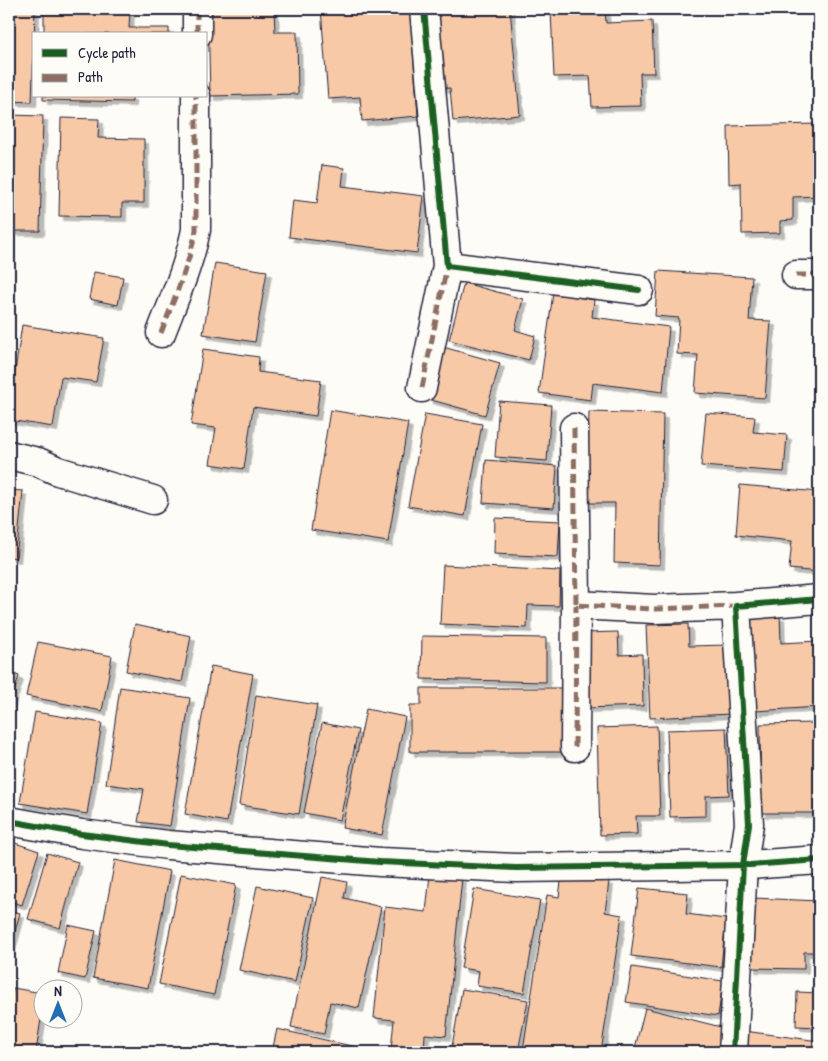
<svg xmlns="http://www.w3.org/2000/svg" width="828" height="1061" font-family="'Patrick Hand',sans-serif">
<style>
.building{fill:#f7c9a6;stroke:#22223b;filter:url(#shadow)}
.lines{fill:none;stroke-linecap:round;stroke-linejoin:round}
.minor-casing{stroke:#22223b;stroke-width:31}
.minor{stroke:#fdfcf7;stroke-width:28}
.quiet{stroke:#8d6e63;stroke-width:5;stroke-dasharray:10 5;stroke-linecap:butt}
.cycleway-casing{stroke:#fdfcf7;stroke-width:9}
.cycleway{stroke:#1b5e20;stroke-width:6}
</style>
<defs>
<filter id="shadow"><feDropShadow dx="4.5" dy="4.5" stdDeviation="0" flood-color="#0004"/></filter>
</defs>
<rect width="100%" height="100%" fill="#fdfcf7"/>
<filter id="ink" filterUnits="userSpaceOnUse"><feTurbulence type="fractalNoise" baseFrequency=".02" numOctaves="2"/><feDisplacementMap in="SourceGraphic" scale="10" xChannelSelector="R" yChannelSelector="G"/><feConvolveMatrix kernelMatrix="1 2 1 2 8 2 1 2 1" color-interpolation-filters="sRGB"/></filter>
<g filter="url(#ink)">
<path class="building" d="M9 9H35L32 102 9 101Z
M44 9H130L129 28H169V34H44Z
M208 9H274L275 32H297L298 94 210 96Z
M321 9H410L418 116 362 121 360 97 328 99Z
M433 9H510L520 115 453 121 450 88 440 89Z
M605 9 606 23 652 21 654 73H640L641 106 592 107 590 76 554 77 551 11Z
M43 96H132V102L43 100Z
M9 115 43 116 40 231H9Z
M61 118 99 119 98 138 144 139V203H122V217L59 216Z
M819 124V196L793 197V220L780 221V233L742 234 741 183 729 184 728 126Z
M322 165 344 168 342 186 424 196 417 253 289 237 293 200 317 203Z
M215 263 267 271 255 342 203 334Z
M658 271 752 277 749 320 771 321 765 398 695 393 698 355 677 354 679 318 655 316Z
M94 272 123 277 118 305 89 299Z
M464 283 523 299 515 330 535 336 529 360 449 340Z
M553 293 594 300 592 317 669 327 663 392 593 383 591 400 539 393Z
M22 325 104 338 96 382 61 377 53 427 9 420V411Z
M443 347 500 363 485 415 428 399Z
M203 349 259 357 258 372 321 380 316 416 253 407 244 469 210 464 216 428 191 425Z
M499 401 551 405 547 461 495 457Z
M330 410 408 423 388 542 311 530Z
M589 412 663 414 660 565 614 563 615 503H587Z
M706 413 755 417 753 432 787 435 784 472 701 466Z
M425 414 482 424 465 516 408 506Z
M486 460 557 466 554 508 483 503Z
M740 485 819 492V572L789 569 792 541 736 535Z
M9 490 23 491 16 558 9 557Z
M495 518 560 521 558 557 494 554Z
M443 565 560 571 559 606 528 605 527 628 440 624Z
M780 615 781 643 819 641V707L755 711 748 617Z
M135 624 191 636 182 682 126 671Z
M688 624 689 646 728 645 731 714 650 718 646 625Z
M618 632 619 655 642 654 643 706 586 708 583 633Z
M422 636 546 638V682L421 679Z
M38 642 112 656 102 711 26 696Z
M211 666 253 674 227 822 185 814Z
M9 672 19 676 9 707Z
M120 687 190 698 170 826 138 822 144 789 106 784Z
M421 688H563V752H410V705H421Z
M256 695 317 705 299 814 239 805Z
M366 709 405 717 382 835 342 828Z
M35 712 102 723 87 814 20 803Z
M322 723 358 730 340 820 304 813Z
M819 723V799H815V813H761L760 724Z
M657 726 660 816H636L637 834 600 835 597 728Z
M726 728 729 795 706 796V816L670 817 667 730Z
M9 841 39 851 22 905 9 901Z
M47 853 78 862 60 928 28 919Z
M115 860 170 871 148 988 93 978Z
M181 874 236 885 214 995 159 984Z
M562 874 609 881 605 912 622 915 601 1052H534L523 1050 547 895 559 897Z
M430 875 462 878 446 1036 425 1034 424 1052H407L391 1050 394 1020 374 1018 385 907 426 912Z
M322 877 347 882 344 898 381 907 359 1008 330 1002 324 1034 291 1027Z
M257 886 313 898 295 982 239 970Z
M639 888 688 893 686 914 726 919 721 967 631 956Z
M474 889 540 900 524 993 477 986 479 971 461 968Z
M753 898 819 901V952H804V969L751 968Z
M9 910 20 913 9 953Z
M68 925 96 931 85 979 58 973Z
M632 967 723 981 718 1016 626 1002Z
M13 988 42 993V1012L36 1052H9V1011Z
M462 989 528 1000 518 1052H451Z
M797 992 819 993 818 1027 796 1026Z
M645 1008 725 1028 719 1052H634Z
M277 1029 369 1050 368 1052H272Z
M744 1031 819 1041 818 1052H741Z
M188 1048 210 1052H187Z"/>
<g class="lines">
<defs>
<path id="minor" d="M424 9 447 266 639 290
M197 34V9
M796 275H819
M161 333C174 299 189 265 196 230V96
M422 388 447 266
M574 428 576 605 655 609 736 606
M9 455 38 462 58 471 153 500
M575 747 576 605
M9 821 82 834 168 845 380 862 516 868 750 865 819 860
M733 1052 743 865 749 824 736 606 819 599"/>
</defs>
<use href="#minor" class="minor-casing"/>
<use href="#minor" class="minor"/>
<path class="quiet" d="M197 34V9
M796 275H819
M161 333C174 299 189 265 196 230V96
M422 388 447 266
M574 428 576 605 655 609 736 606
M575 747 576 605"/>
<defs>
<path id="cycleway" d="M424 9 447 266 639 290
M9 821 82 834 168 845 380 862 516 868 750 865 819 860
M733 1052 743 865 749 824 736 606 819 599"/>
</defs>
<use href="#cycleway" class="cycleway-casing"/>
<use href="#cycleway" class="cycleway"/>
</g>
</g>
<rect width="828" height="1061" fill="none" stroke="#fdfcf7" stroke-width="30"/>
<rect x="15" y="15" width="798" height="1031" fill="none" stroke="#22223b" stroke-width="2" filter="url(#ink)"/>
<rect x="32" y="32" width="175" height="65" fill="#fdfcf7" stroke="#a5a5ac"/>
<rect x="42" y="49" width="25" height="8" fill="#1b5e20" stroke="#a5a5ac"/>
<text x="78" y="58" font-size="15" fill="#22223b">Cycle path</text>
<rect x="42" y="74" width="25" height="8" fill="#8d6e63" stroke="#a5a5ac"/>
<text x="78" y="82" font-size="15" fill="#22223b">Path</text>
<g transform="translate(58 1004)"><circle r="24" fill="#fdfcf7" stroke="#a5a5ac"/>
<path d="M0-4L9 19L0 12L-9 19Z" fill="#1f6fb2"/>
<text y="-8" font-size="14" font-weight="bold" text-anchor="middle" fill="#22223b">N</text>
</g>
</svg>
